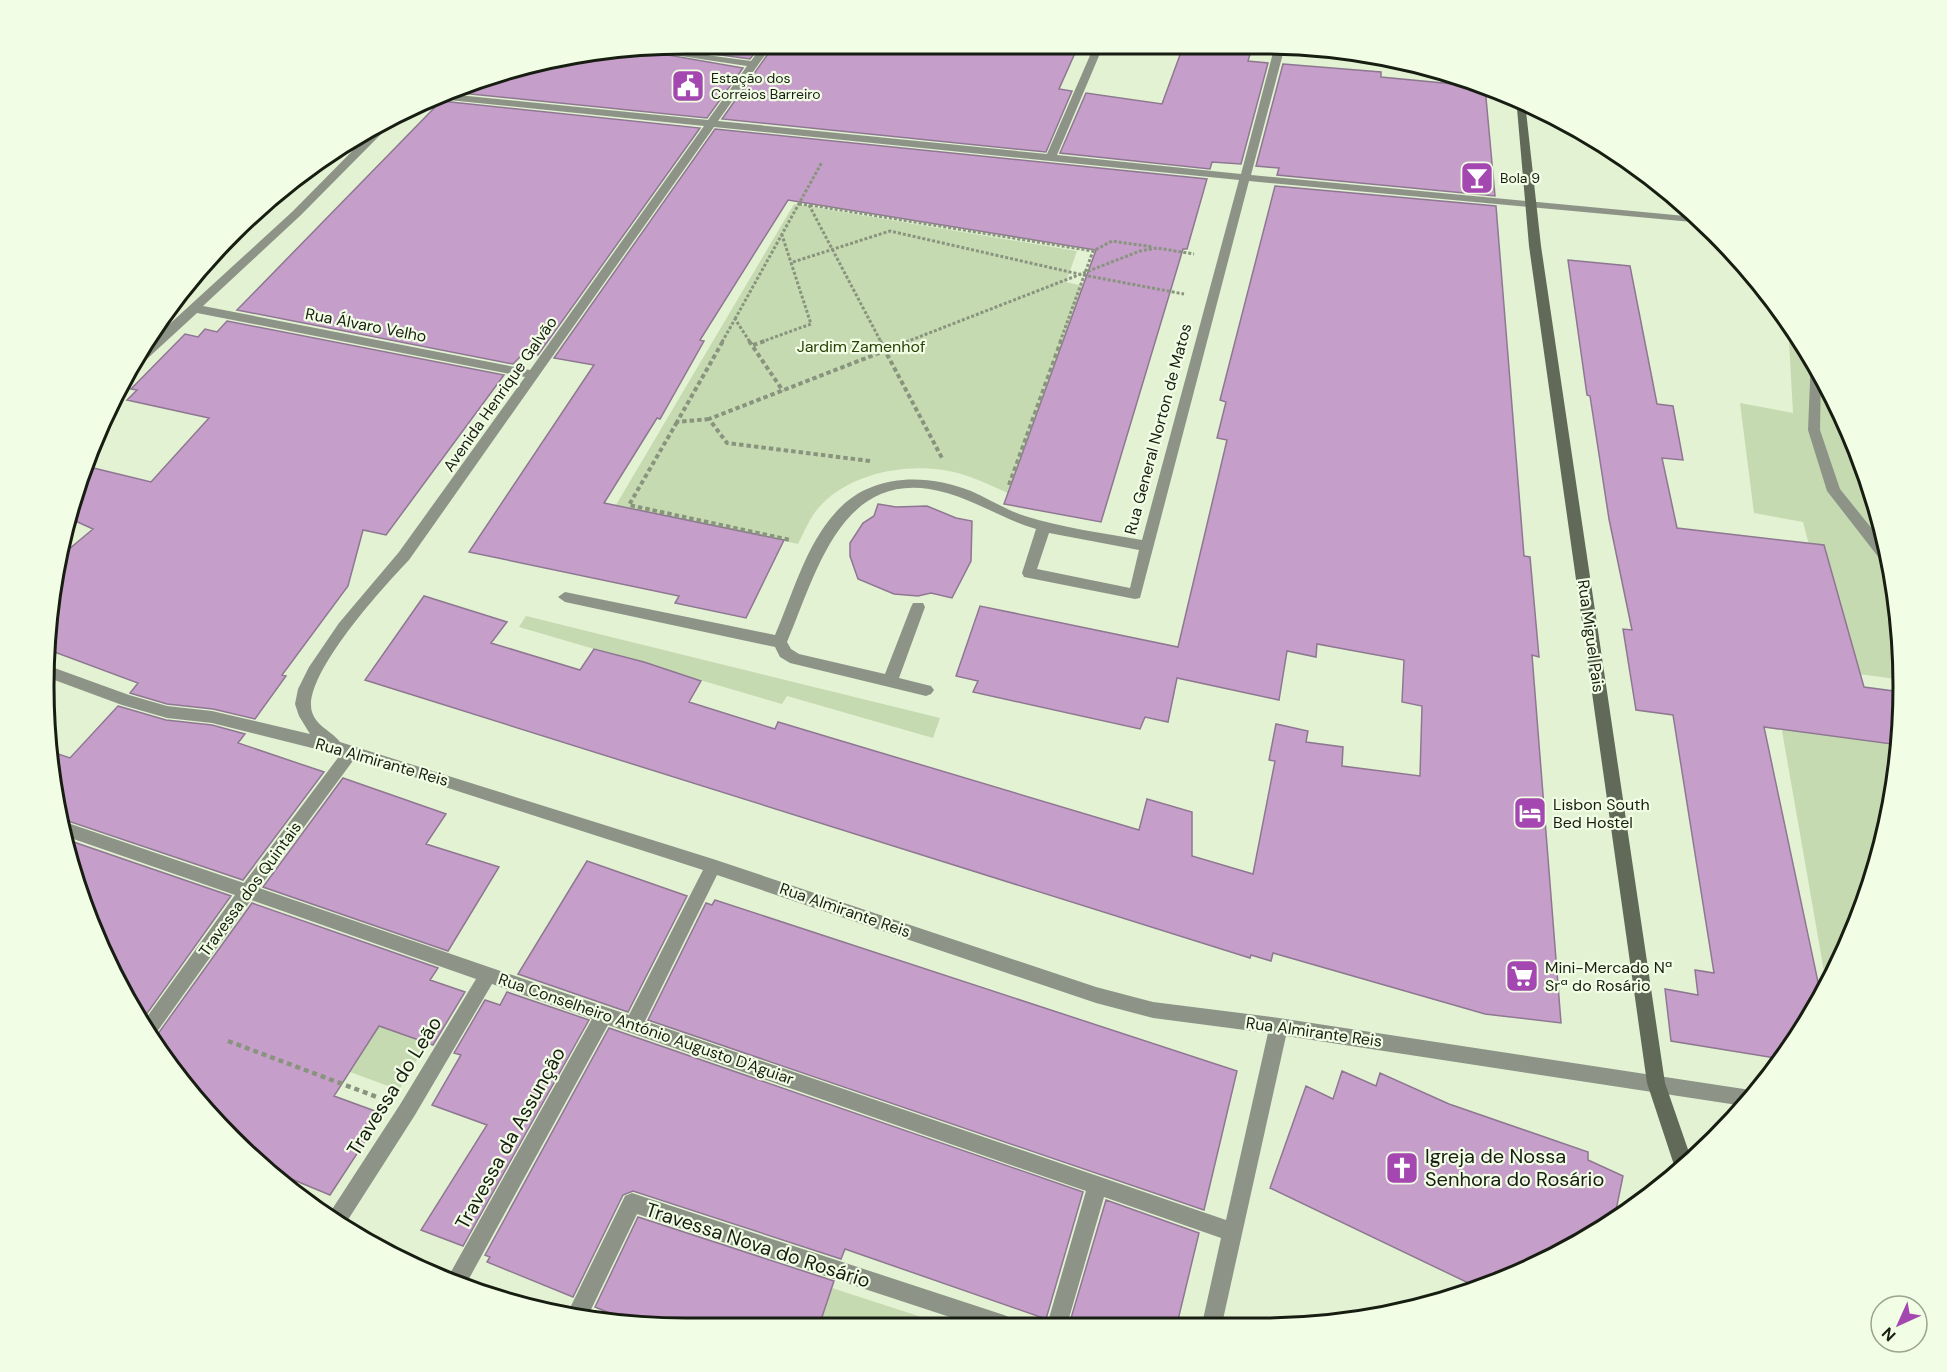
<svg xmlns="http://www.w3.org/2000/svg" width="1947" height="1372" font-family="'DM Sans',sans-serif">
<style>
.green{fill:#c6dab2}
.building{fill:#c69eca;stroke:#8e7891;stroke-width:1.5}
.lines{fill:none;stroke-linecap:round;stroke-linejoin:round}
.path-far2{stroke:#89947e;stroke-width:3;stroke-dasharray:3 2;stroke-linecap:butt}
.path-far1{stroke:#89947e;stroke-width:4;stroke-dasharray:4.5 3;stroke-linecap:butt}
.path{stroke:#89947e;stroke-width:4.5;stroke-dasharray:5 4;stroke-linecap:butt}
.street{fill:#8d9487;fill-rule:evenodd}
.secondary{fill:#616a58;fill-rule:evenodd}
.labels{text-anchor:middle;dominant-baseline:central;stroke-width:4.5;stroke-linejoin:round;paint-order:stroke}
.far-poi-label{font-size:14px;fill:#181d12;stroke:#f1fee5;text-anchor:start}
.street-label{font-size:16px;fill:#181d12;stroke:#f1fee5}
.park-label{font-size:16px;fill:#2a4007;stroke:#f1fee5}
.poi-label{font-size:16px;fill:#181d12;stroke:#f1fee5;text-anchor:start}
.near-street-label{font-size:20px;fill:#181d12;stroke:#f1fee5}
.near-poi-label{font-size:20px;fill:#181d12;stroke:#f1fee5;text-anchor:start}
.rim{fill:none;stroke:#181d12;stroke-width:3}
</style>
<rect width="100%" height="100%" fill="#e2f2d3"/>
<path class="green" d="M794 204 1077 251 1066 282 1083 286 1008 493C987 484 966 473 943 470 902 464 852 474 822 504 811 515 805 530 798 544L616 505Z
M1788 324 1817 364 1869 479 1898 602 1901 690 1897 679 1843 672 1803 522 1754 513 1740 403 1793 413Z
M526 616 940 718 933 738 787 696 782 704 519 627Z
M1781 725 1900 740 1882 852 1832 978 1825 977Z
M379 1026 427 1043 399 1090 350 1072Z
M832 1288 946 1325 819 1326Z"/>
<path class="building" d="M686 44H761L750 59 662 47Z
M775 44H1079L1059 89 1072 91 1046 152 722 119Z
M1184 44H1253L1248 61 1268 63 1241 164 1212 162 1210 169 1060 153 1086 93 1162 104Z
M639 50 743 68 707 118 450 92 454 88 519 65Z
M1283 64 1381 72V77L1485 87 1495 196 1277 175 1279 168 1256 166Z
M441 101 700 128 538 355 525 352 513 364 237 310Z
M715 129 1207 179 1187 249H1183L1101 522 1004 504 1096 250 788 200 700 340 704 341 660 419 657 418 604 503 784 540 746 618 675 603 679 596 469 552 594 365 554 358Z
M1275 186 1496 206 1524 556 1530 557 1539 657 1532 655 1561 1023 1485 1014 1273 953 1271 961 1251 955 1250 958 365 680 424 596 507 622 491 643 580 670 594 649 644 662 701 681 689 702 775 729 778 722 1139 830 1147 799 1192 812V856L1253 874 1275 761 1269 760 1276 724 1308 731 1306 742 1343 747 1342 766 1420 776 1422 706 1402 702 1404 660 1317 644 1316 657 1287 651 1279 700 1177 678 1168 722 1145 717 1140 729 973 692 978 681 956 676 980 606 1178 647 1227 440 1217 438 1226 402 1220 400Z
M1568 260 1630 266 1657 404 1673 406 1683 460 1662 458 1677 528 1824 545 1864 687 1901 692 1902 728 1899 745 1764 727 1821 996 1782 1059 1671 1041 1665 989 1698 995 1695 970 1714 973 1673 715 1636 710 1623 629 1632 630 1609 519 1590 396 1587 395Z
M227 321 504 375 386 535 363 530 348 586 282 675 286 676 255 719 213 709 167 704 130 693 138 683 49 650V602L62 555 93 529 71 519 85 466 151 482 209 418 127 400 137 390 131 389 185 334 198 337 205 329 217 332Z
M878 504 896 507 927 506 956 518 972 521 971 561 952 598 931 593 918 596 894 594 858 579 850 556V543L863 523 874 516Z
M118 706 166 720 212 725 245 734 238 743 324 772 243 880 59 818 49 770V751L70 758Z
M343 778 446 814 426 844 499 867 448 951 263 887Z
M62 838 231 896 143 1019 110 970 65 853Z
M587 861 687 896 628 1012 518 974Z
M715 900 1237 1071 1204 1210 648 1020 706 903 712 905Z
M252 903 438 968 430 980 465 992 433 1045 379 1026 334 1096 383 1114 330 1195 265 1168 203 1110 155 1038Z
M507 992 589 1020 463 1246 421 1230 487 1125 432 1105 461 1055 454 1053 485 1000 500 1005Z
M609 1028 1083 1192 1046 1319 845 1249 841 1259 633 1191 623 1195 573 1297 487 1262 490 1257 485 1255Z
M1342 1071 1376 1086 1380 1073 1449 1104 1588 1152V1160L1623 1176 1615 1215 1545 1262 1481 1289 1270 1188 1306 1086 1333 1099Z
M1106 1200 1199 1233 1177 1324 1069 1325Z
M638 1217 834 1281 819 1326 644 1327 595 1307Z"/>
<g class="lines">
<path class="path-far2" d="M799 204 809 205 881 342
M810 205 1093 251 1112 241 1153 247
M793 262 890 231 1083 275 1184 294
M735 319 822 162
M722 342 735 319 750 342
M761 342 811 324 782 235
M906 342 1140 251 1157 248 1194 254
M1060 342 1093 251"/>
<path class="path-far1" d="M749 341 783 391
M880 341 942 458
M753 345 765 341
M709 419 677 422 723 341
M677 422 629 505 790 540
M870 461 727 443 709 419 910 341
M1009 485 1061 341"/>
<path class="path" d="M228 1041 377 1097"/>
<path class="street" d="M763 44H773L718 121 1047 154 1095 44H1104L1057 155 1241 174 1275 45 1285 46 1251 175 1696 217 1703 223 1249 181 1140 598 1135 599 1024 577 1022 573 1036 529C1005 520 978 502 947 493 843 463 818 569 787 642L791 649 799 654 885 674 911 607 913 603H923L925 607 899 678 931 686 934 690 931 694 926 696 790 663 780 657 775 647 565 602 558 597 565 592 775 635C793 594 805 546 836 512 870 473 926 473 971 491 989 499 1006 510 1025 516 1063 528 1103 533 1142 540L1239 180 714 127 409 560C384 586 301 677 312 712 317 727 332 731 340 742L713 859 1096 987 1153 1002 1279 1018 1757 1091 1744 1106 1286 1036 1222 1324H1202L1221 1238 1104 1197 1067 1325H1047L1086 1191 608 1025 465 1286 447 1279 592 1019 492 984 415 1115 344 1226 328 1216 329 1214 401 1103 476 979 251 900 154 1036 144 1021 235 895 62 835 59 820 244 883 340 755 212 723 167 718 122 705 49 678V666L129 695 167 706 212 711 310 734 299 716 295 704 298 689 309 667 339 623 399 552 525 377 197 313 136 369 130 370 139 352 293 211 377 126 394 117V121L301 215 203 306 530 370 704 126 429 98 438 93 708 120 747 66 641 50 655 48 751 61ZM1049 533 1139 550 1130 588 1037 569ZM355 758 703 870 629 1015 259 888ZM717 875 1096 1003 1153 1018 1268 1033 1226 1220 645 1021Z
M1811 358 1821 373 1820 430 1840 489 1885 545 1889 564 1883 563 1827 491 1808 430Z
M632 1193 1004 1315 1011 1318 1014 1325H974L637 1214 587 1318 567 1314 625 1196Z"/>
<path class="secondary" d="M1516 97 1525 102 1541 246 1665 1083 1692 1161 1677 1174 1647 1083 1529 246Z"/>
</g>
<defs>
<symbol id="civic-square" viewBox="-11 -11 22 22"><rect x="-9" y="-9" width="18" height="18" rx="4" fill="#a447b1" stroke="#f1fee5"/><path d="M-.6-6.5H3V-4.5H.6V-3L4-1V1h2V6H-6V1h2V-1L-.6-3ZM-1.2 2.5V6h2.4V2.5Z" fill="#fff"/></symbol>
<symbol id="bar-square" viewBox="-11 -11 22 22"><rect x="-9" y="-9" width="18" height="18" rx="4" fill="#a447b1" stroke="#f1fee5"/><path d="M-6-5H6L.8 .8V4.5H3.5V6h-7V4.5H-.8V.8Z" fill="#fff"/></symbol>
<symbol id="hotel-square" viewBox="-11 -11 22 22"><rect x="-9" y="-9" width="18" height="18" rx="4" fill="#a447b1" stroke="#f1fee5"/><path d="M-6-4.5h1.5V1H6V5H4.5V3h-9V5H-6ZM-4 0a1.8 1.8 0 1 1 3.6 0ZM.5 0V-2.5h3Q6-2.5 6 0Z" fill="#fff"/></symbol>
<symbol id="supermarket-square" viewBox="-11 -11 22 22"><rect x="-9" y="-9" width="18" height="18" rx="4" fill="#a447b1" stroke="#f1fee5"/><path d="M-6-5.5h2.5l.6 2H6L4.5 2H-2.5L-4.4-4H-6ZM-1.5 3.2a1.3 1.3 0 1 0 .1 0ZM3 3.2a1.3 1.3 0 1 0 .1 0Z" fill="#fff"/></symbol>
<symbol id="church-square" viewBox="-11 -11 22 22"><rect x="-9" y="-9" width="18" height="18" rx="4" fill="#a447b1" stroke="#f1fee5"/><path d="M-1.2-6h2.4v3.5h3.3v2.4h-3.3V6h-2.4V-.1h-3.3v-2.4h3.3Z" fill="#fff"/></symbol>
</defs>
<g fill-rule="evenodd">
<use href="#civic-square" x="669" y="67" width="38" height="38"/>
<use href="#bar-square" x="1458" y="159" width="38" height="38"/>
<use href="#hotel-square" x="1511" y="794" width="38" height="38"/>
<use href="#supermarket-square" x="1503" y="957" width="38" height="38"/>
<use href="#church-square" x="1383" y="1149" width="38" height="38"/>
</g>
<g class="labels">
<g class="far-poi-label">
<text x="711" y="78">Estação dos<tspan x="711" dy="16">Correios Barreiro</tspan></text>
<text x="1500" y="178">Bola 9</text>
</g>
<g class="street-label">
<text transform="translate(366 325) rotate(11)">Rua Álvaro Velho</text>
<text transform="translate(500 394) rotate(-55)">Avenida Henrique Galvão</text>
<text transform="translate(1158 429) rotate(-75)">Rua General Norton de Matos</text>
<text transform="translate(1591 636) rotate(82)">Rua Miguel Pais</text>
<text transform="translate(382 762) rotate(16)">Rua Almirante Reis</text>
<text transform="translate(250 889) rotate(-54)">Travessa dos Quintais</text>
<text transform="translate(845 910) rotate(19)">Rua Almirante Reis</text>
<text transform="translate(646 1029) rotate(19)">Rua Conselheiro António Augusto D'Aguiar</text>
<text transform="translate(1314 1032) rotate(8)">Rua Almirante Reis</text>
</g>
<g class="park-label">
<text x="861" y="346">Jardim Zamenhof</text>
</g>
<g class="poi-label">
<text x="1553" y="804">Lisbon South<tspan x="1553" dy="18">Bed Hostel</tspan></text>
<text x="1545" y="967">Mini-Mercado Nª<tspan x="1545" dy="18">Srª do Rosário</tspan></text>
</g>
<g class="near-street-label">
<text transform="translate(394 1086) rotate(-58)">Travessa do Leão</text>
<text transform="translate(510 1138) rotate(-61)">Travessa da Assunção</text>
<text transform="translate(758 1245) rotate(18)">Travessa Nova do Rosário</text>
</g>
<g class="near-poi-label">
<text x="1425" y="1156">Igreja de Nossa<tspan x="1425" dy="23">Senhora do Rosário</tspan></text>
</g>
</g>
<path d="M0 0H1947V1372H0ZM686 54H1261A632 632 0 0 1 1893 686V686A632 632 0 0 1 1261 1318H686A632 632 0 0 1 54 686V686A632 632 0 0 1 686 54Z" fill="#f1fee5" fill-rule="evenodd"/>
<path class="rim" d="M686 54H1261A632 632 0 0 1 1893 686V686A632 632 0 0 1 1261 1318H686A632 632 0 0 1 54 686V686A632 632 0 0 1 686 54Z"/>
<g transform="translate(1899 1324) rotate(225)"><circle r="28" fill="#f1fee5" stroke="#9aa491" stroke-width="1.5"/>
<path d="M0-4.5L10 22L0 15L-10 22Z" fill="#a447b1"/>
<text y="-9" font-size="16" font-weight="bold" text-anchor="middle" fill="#181d12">N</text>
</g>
</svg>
